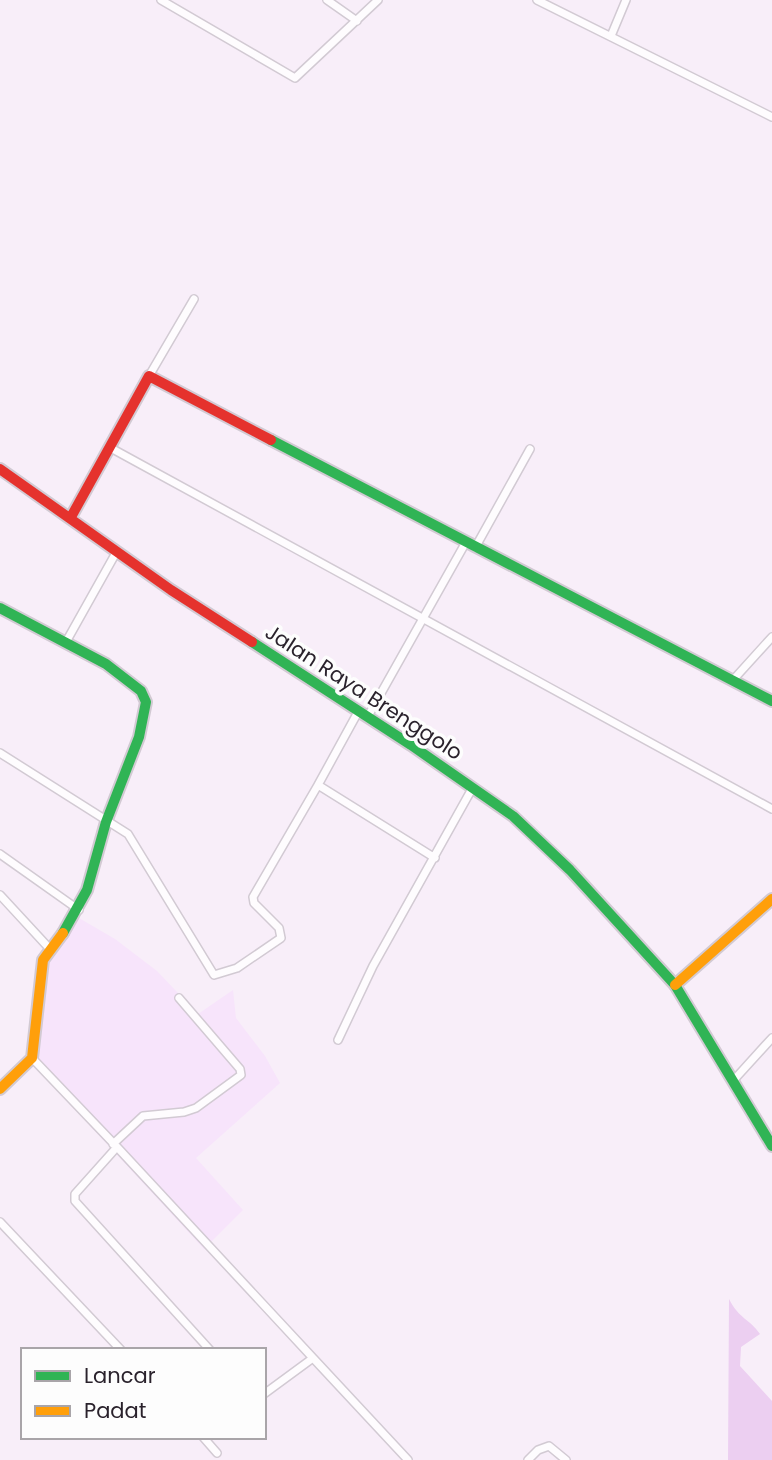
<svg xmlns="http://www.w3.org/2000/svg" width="772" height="1460" font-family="Poppins,sans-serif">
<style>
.built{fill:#f7e4fb}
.green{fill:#eccff1}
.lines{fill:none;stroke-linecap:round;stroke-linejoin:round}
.street-casing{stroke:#d2cad3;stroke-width:10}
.fast-casing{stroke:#d2cad3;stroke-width:14}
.slow-casing{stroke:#d2cad3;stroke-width:14}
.jam-casing{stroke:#d2cad3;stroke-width:14}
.street{stroke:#fefcfe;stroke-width:7}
.fast{stroke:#30b455;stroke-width:10}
.slow{stroke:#ff9f0a;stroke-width:10}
.jam{stroke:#e5322d;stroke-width:10}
.labels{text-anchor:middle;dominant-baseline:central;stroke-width:7;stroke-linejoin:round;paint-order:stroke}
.street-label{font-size:21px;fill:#2a222c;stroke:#fdfdfd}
</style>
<rect width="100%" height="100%" fill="#f8eef9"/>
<path class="built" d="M79 918 115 939 157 971 198 1014 233 990 236 1018 265 1056 280 1083 196 1158 243 1210 204 1249 33 1064 45 976 52 951Z"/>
<path class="green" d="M729 1299C740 1320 749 1318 760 1334L741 1347 740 1366 772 1401V1460H728Z"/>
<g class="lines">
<defs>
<path id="street" d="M161 0 295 78 378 0
M327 0 357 21
M537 0 772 117
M611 36 626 0
M149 376 194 299
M109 447 772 809
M475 548 530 449
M66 642 117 551
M733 680 772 637
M358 712 318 785 435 858
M367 718 466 542
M0 753 128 834 214 975 237 968 281 938 279 928 254 903 253 897 318 785
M0 854 79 910
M0 895 49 948
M338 1040 373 966 473 787
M32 1058 117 1147 75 1194V1201L210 1350
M732 1082 772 1038
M113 1144 143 1116 184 1112 196 1108 241 1075 240 1069 179 998
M117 1147 313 1358
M0 1222 121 1350
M264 1394 313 1358 408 1460
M203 1437 217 1453
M528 1460 538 1450 549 1446 566 1460"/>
<path id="fast" d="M271 440 772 701
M0 608 106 664 141 691 146 702 139 737 106 822 87 890 63 933
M252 642 411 745 513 816 570 870 675 985 772 1146"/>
<path id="slow" d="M675 985 772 899
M0 1089 32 1058 43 960 63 933"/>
<path id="jam" d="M0 469 171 590 252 642
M71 517 149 376 271 440"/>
</defs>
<use href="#street" class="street-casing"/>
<use href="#fast" class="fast-casing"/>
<use href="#slow" class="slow-casing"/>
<use href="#jam" class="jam-casing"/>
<use href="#street" class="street"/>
<use href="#fast" class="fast"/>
<use href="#slow" class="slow"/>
<use href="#jam" class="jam"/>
</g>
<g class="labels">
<g class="street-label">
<text transform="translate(364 692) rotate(33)">Jalan Raya Brenggolo</text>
</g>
</g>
<rect x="21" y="1348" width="245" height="91" fill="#fdfdfd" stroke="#a9a5a9" stroke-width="2"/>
<rect x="35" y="1371" width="35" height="10" fill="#30b455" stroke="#a9a5a9" stroke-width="2"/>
<text x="84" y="1383" font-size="21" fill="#2a222c">Lancar</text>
<rect x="35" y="1406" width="35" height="10" fill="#ff9f0a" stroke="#a9a5a9" stroke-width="2"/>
<text x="84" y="1418" font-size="21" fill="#2a222c">Padat</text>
</svg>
